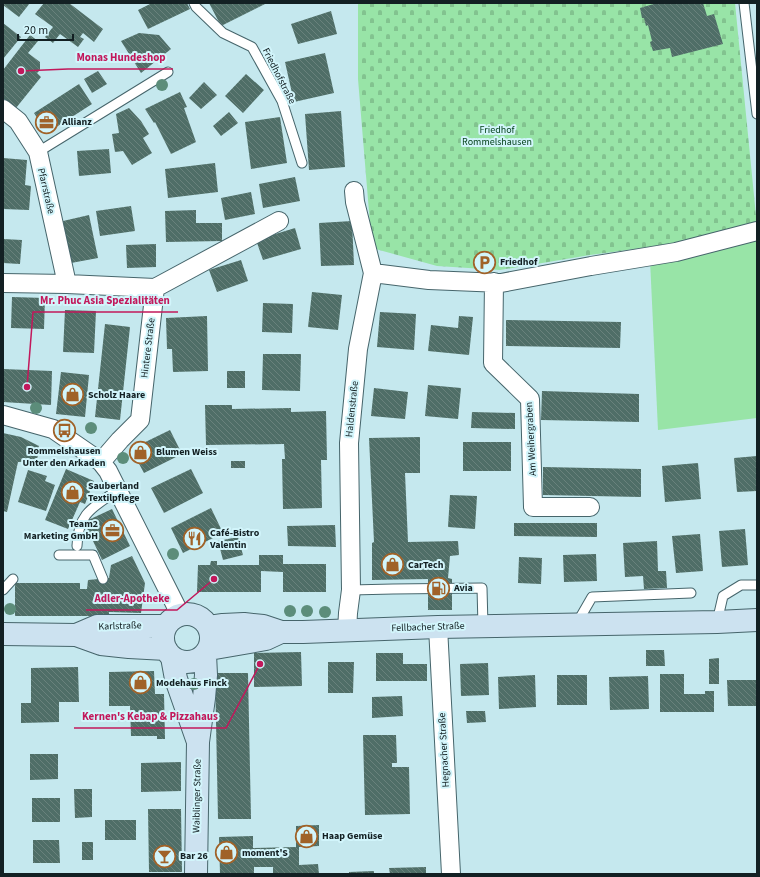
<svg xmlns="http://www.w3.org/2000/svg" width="760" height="877" font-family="'Source Sans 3',sans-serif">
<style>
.grass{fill:#98e4a7}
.cemetery{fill:url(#cemetery-stones)}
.building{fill:url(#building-back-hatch)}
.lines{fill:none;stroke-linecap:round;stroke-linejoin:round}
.lane-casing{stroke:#46656b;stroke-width:11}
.street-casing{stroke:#46656b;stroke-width:20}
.secondary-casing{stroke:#46656b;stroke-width:24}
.lane{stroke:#fff;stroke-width:9}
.street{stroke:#fff;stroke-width:18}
.secondary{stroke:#cce2f0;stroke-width:22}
.tree{fill:#5c8d7a}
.labels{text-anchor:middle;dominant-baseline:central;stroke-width:4;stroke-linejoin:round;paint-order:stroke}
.street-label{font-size:10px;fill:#132023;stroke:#d2f5fb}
.poi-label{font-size:10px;font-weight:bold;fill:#132023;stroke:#d2f5fb;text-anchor:start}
.park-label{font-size:10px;fill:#06421b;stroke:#d2f5fb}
.leader{fill:none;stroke:#c2185b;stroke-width:1.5}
.callout-dot{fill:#c2185b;stroke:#d2f5fb;stroke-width:1.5}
.callout-label{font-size:11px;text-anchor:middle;font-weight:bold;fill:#c2185b;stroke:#d2f5fb;stroke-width:4;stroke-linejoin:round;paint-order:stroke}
</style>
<defs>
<pattern id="cemetery-stones" width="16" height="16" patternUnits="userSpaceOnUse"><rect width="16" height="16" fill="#98e4a7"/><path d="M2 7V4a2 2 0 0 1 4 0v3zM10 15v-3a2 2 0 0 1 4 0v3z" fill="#82c38f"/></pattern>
<pattern id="building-back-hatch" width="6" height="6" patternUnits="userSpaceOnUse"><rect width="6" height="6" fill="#4f6e67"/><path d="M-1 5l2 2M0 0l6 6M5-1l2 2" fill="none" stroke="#69827c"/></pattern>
</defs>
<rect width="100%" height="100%" fill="#c5e8ee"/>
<path class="grass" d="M757 236V418L658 430 650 260Z"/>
<path class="cemetery" d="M358 3H735L757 226 651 250 650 247 590 255 500 270 437 266 372 248 358 79Z"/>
<path class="building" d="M3 3H30L19 17 3 5Z
M44 3H69L103 29 94 42 83 33 80 37 84 39 78 47 60 34 53 43 45 37 53 27 35 14Z
M152 3H187L190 9 148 29 138 10Z
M209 3H267L221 26Z
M657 3H703L707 16 714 14 723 44 672 57 670 48 653 51 650 42 652 41 648 25 646 26 644 18H642L640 8Z
M331 11 337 34 298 44 291 24Z
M3 23 21 37 3 59Z
M139 33 159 35 171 49 141 73 121 41Z
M30 35 38 41 28 53 40 62V70L37 73 41 77 16 108 3 98V70Z
M325 53 334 93 294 102 285 62Z
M98 71 107 84 92 93 84 79Z
M246 74 264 90 243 113 225 96Z
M204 82 217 95 201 109 189 98Z
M79 84 92 104 47 133 34 113Z
M180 92 187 107 184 108 196 142 171 154 155 122 154 123 145 109Z
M129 108 141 121 149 134 143 138 152 153 132 165 123 151 115 152 112 134 119 133 116 114Z
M341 111 345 167 309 170 305 114Z
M229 112 238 123 221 136 213 126Z
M280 117 287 163 251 169 245 122Z
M109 149 111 173 79 176 77 151Z
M3 158 27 160 25 185 31 186 29 210 3 209Z
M215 163 218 192 168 198 165 169Z
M295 177 300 201 263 208 259 184Z
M251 192 255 214 225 220 221 198Z
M131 206 135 231 100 236 96 211Z
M196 210V223H222V241L166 242 165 211Z
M89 215 98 258 71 263 63 221Z
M352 221 354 265 321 266 319 223Z
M295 228 301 249 263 260 256 240Z
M3 239 22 240 20 264 3 263Z
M156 244V267L127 268 126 245Z
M241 260 248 281 217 292 209 270Z
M312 292 342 295 338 330 308 327Z
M12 297 45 298 44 329 11 328Z
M263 303 293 304 292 333 262 332Z
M65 310 96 311 94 353 63 352Z
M380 312 416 314 414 350 377 347Z
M207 316 208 371 173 372 172 349H167L166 318Z
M459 316 473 317 469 355 428 351 431 325 458 328Z
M506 320 621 322 620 348 506 346Z
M105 324 130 327 120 420 95 417Z
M263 354H301L300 391 262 390Z
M3 369 52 371 51 405 3 402Z
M227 371H245V388H227Z
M61 372 89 375 85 417 56 414Z
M428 385 461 388 458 419 425 416Z
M374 388 408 392 405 419 371 416Z
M542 391 639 394V422L541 420Z
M205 405H232V409L291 408V412L326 411 327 460H321L322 508 283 509 282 459H285L284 444 206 445Z
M472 412 515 413V429L471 428Z
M170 430 182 454 144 473 131 449Z
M3 433 21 437 39 446 37 461 18 462 7 512 3 511Z
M420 437V473H405L408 542 458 541 459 555 450 556 448 578 452 579V610H428V579L372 580V543L374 542 369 438Z
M463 442H511V471H463Z
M757 456V491L737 492 734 458Z
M231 461H245V468H231Z
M698 463 701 499 665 502 662 466Z
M543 467 641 469V497L543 495Z
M66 469 94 481 85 504 80 502 68 529 45 520Z
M191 469 203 493 164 513 151 488Z
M28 470 47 476 45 481 55 485 46 511 18 502Z
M450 495 477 496 475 529 448 527Z
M211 508 223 533 183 553 171 528Z
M112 509 130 546 102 560 84 522Z
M514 523H597V537L514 536Z
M335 525 336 547 288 546 287 526Z
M745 529 748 565 722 567 719 531Z
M700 534 703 571 676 573 672 536Z
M238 537 243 555 223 560 218 541Z
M657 541 658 571H666L667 588 644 589 643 576 625 577 623 543Z
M596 554 597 581 564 582 563 555Z
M259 555H283V564H326V592H283V572L261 571V592H197L198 565H210L211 561H217V565H259Z
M132 556 145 583 141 613 109 612V616H15V583H80V589H87L88 580 109 578 111 565Z
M519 557 542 558 541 584 518 583Z
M646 650H664L665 666H646Z
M301 652 302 686 254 687V653Z
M376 653H403V664H427V681H376Z
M719 658V684H709V659Z
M328 662H354L353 693H328Z
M488 663 489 695 461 696 460 664Z
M78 667 79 702H59V722L21 723V703H31V668Z
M154 671 155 694H164L165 739H157V736H131L130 706H109V672Z
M215 673H248L251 819H218Z
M660 674H684V694H705V691H714V712H660Z
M535 675 536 707 499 709 498 677Z
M557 675H587V705H557Z
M648 676 649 709 610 710 609 677Z
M727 680H757V706H728Z
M402 696 403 716 372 718V697Z
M466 711H485L486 722 467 723Z
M363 735H396L397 763H392V767H409L410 814 365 815Z
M30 754H58V779L30 780Z
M181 762V791L141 792V763Z
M74 789H92V817L75 818Z
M32 798H60V822H32Z
M148 809H181L182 872H149Z
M105 820H136V840H105Z
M319 825V846L299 847V865L318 864 319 874H273V867H254V874H220L219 837 253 836V848L296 847V826Z
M33 840H59L60 863H33Z
M82 842H93V860H82Z
M426 867V874H390L389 868Z
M374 871V874H349V872Z"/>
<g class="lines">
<defs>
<path id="lane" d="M194 3 196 7 223 33 252 47 282 101 302 163
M744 3 757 114
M38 152 168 72
M77 546C78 513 93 507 118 490
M59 555H93L103 579
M3 590 13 579
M351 590 393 589 482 588 483 626
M717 622 723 596 741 585H757
M577 623 592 597 691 593"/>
<path id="street" d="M3 109 18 121 38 152 67 284
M373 273 429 280 501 283 591 266 676 252 757 231
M494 282 493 363 530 399 533 507H590
M3 283 67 284 155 288
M3 415 53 429 101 462 108 471 112 479 180 614
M101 462 120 440 140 420 155 288 279 221
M438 627 451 874
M347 631 348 613 351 590 349 443 358 349 373 273 355 202 354 191"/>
<path id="secondary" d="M163 638a24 24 0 1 1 48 0a24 24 0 1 1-48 0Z
M209 627 223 625 244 624 263 626 281 632H303L438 627 717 622 757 620
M3 634 76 635 101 644 129 647 166 649
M76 635 97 626H166
M209 649 266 639 281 632
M172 657 176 679 197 739
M196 874 198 742 204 698 206 675 205 654"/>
</defs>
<use href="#lane" class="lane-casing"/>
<use href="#street" class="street-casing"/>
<use href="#secondary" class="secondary-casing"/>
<use href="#lane" class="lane"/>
<use href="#street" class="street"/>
<use href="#secondary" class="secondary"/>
</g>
<g class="tree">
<circle cx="162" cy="85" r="6"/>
<circle cx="36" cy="408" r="6"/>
<circle cx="91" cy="428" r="6"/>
<circle cx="123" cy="458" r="6"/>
<circle cx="173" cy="554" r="6"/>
<circle cx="10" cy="609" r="6"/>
<circle cx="290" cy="611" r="6"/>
<circle cx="307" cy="611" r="6"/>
<circle cx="325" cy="612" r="6"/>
<circle cx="194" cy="684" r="6"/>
</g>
<defs>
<symbol id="office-ring" viewBox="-11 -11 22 22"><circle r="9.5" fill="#d2f5fb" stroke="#a06228" stroke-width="1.5"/><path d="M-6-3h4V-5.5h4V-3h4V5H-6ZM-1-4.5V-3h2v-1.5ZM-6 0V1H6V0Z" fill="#a06228"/></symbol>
<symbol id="parking-ring" viewBox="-11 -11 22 22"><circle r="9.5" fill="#d2f5fb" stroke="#a06228" stroke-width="1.5"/><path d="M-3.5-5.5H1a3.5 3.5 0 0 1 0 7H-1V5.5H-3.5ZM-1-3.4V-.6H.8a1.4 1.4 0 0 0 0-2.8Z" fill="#a06228"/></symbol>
<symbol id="shop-ring" viewBox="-11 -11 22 22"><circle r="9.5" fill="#d2f5fb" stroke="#a06228" stroke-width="1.5"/><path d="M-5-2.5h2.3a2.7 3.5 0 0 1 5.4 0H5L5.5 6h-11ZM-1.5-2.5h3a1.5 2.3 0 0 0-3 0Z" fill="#a06228"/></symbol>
<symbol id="bus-ring" viewBox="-11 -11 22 22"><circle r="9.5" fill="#d2f5fb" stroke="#a06228" stroke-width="1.5"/><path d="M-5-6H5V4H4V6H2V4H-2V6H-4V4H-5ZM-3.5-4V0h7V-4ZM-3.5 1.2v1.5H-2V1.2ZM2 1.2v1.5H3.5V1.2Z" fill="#a06228"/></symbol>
<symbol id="restaurant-ring" viewBox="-11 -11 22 22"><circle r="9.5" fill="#d2f5fb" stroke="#a06228" stroke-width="1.5"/><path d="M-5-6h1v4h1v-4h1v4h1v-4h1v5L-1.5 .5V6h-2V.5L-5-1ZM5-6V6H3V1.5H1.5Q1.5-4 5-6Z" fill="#a06228"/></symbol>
<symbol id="fuel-ring" viewBox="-11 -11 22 22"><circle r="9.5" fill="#d2f5fb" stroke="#a06228" stroke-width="1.5"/><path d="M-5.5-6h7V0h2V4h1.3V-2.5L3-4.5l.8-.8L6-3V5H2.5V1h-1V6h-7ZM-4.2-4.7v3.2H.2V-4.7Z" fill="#a06228"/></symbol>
<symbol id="bar-ring" viewBox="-11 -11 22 22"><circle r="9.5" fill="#d2f5fb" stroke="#a06228" stroke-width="1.5"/><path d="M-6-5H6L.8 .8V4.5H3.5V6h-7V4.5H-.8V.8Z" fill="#a06228"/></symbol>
</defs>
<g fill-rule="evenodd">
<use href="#office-ring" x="34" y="110" width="25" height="25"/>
<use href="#parking-ring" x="472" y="250" width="25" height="25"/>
<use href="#shop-ring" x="60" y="382" width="25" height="25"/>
<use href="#bus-ring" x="52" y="418" width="25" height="25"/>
<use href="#shop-ring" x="128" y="440" width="25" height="25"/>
<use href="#shop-ring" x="60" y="480" width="25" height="25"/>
<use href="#office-ring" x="100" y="518" width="25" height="25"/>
<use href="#restaurant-ring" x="182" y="526" width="25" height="25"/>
<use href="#shop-ring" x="380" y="552" width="25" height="25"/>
<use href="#fuel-ring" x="426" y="576" width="25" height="25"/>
<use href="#shop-ring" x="128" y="670" width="25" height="25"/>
<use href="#shop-ring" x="294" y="824" width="25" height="25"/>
<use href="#shop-ring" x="214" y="840" width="25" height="25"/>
<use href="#bar-ring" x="152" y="844" width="25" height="25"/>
</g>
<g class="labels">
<g class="street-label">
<text transform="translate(279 76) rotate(63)">Friedhofstraße</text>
<text transform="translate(46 191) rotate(77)">Pfarrstraße</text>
<text transform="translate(148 348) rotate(-83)">Hintere Straße</text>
<text transform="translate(352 409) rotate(-84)">Haldenstraße</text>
<text transform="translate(531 439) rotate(-93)">Am Weihergraben</text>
<text transform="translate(120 626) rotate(-2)">Karlstraße</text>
<text transform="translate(428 627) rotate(-2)">Fellbacher Straße</text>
<text transform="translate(444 750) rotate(-93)">Hegnacher Straße</text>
<text transform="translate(197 796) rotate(-89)">Waiblinger Straße</text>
</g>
<g class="poi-label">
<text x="62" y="122">Allianz</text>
<text x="500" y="262">Friedhof</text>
<text x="88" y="395">Scholz Haare</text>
<text x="64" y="451" text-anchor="middle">Rommelshausen<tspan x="64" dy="12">Unter den Arkaden</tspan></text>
<text x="156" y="452">Blumen Weiss</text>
<text x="88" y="486">Sauberland<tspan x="88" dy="12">Textilpflege</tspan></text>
<text x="98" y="524" text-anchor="end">Team2<tspan x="98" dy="12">Marketing GmbH</tspan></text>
<text x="210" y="533">Café-Bistro<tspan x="210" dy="12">Valentin</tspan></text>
<text x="408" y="565">CarTech</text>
<text x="454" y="588">Avia</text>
<text x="156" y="683">Modehaus Finck</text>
<text x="322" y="836">Haap Gemüse</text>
<text x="242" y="853">moment'S</text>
<text x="180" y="856">Bar 26</text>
</g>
<g class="park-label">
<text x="497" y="130">Friedhof<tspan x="497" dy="12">Rommelshausen</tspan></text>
</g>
</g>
<path class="leader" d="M21 71L68 69H173M27 387L33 312H178M214 579L177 610H86M260 664L226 728H74"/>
<g class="callout-dot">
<circle cx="21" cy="71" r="4"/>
<circle cx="27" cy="387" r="4"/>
<circle cx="214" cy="579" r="4"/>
<circle cx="260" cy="664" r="4"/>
</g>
<g class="callout-label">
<text x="121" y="61">Monas Hundeshop</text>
<text x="105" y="304">Mr. Phuc Asia Spezialitäten</text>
<text x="132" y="602">Adler-Apotheke</text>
<text x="150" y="720">Kernen's Kebap &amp; Pizzahaus</text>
</g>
<rect width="760" height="877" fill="none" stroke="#132023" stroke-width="8"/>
<path d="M18 34v6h55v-6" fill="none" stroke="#132023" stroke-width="2"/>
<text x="24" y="34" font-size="12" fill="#132023" stroke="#d2f5fb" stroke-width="3" paint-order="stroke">20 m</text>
</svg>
